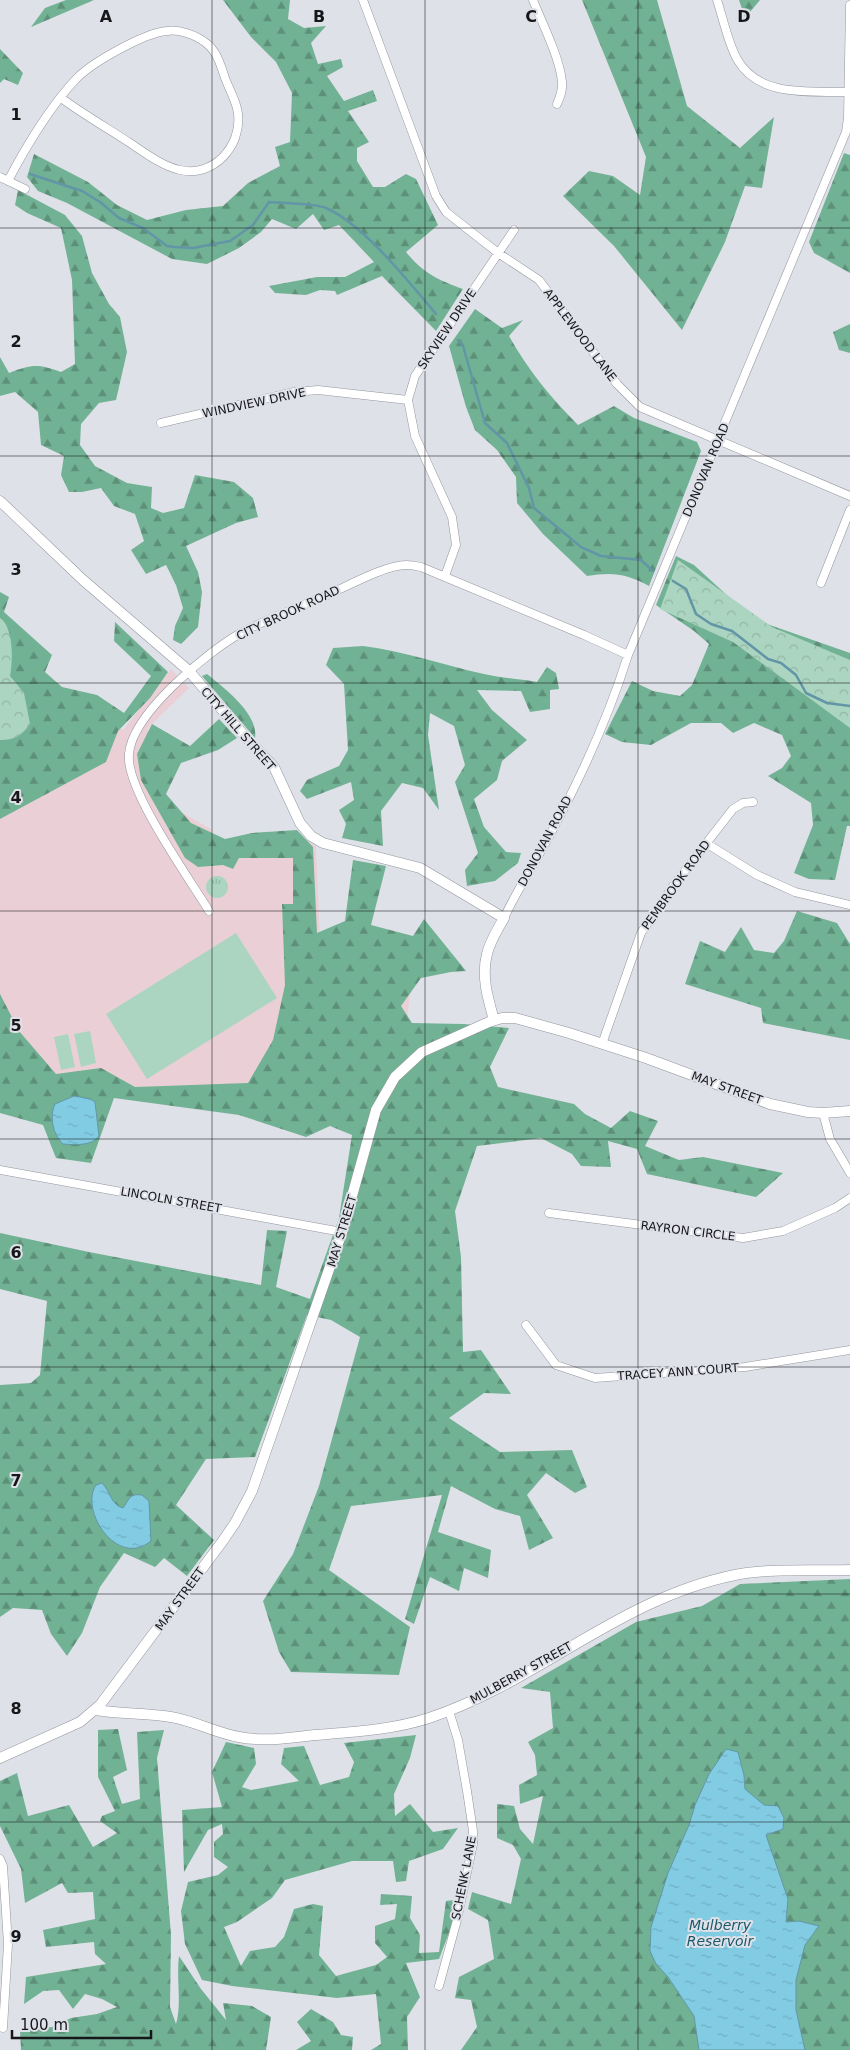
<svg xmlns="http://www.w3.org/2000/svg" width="850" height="2050" font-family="'DejaVu Sans',sans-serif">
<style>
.education{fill:#ead0d6}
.grass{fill:url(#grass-tufts)}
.forest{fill:url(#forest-firs)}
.park{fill:url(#park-crowns)}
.garden{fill:#abd5c0}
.water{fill:url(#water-ripples);stroke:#6296a7}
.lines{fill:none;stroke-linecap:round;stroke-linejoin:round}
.stream{stroke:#6296a7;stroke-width:2.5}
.minor-casing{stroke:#93959d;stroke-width:9}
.tertiary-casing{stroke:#93959d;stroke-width:11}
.minor{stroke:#fff;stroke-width:8}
.tertiary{stroke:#fff;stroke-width:10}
.grid{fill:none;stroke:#17171a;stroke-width:1;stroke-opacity:0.55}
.labels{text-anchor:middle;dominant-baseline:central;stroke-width:4;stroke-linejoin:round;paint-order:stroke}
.street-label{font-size:12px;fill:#17171a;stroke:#dfe1e9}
.water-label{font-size:14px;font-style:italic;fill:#1b5869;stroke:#dfe1e9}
.grid-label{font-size:16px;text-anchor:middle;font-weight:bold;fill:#17171a;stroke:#dfe1e9;stroke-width:4;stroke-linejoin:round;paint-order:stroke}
</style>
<defs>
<pattern id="grass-tufts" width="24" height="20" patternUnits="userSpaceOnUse" patternTransform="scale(1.25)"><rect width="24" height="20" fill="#abd5c0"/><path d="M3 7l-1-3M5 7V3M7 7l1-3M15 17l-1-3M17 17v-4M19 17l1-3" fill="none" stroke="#92b6a4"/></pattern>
<pattern id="forest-firs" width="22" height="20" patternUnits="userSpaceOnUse" patternTransform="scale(1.25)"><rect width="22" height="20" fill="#72b294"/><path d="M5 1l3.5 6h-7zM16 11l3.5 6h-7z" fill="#5d9078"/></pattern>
<pattern id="park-crowns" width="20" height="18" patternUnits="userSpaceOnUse" patternTransform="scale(1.25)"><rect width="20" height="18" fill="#abd5c0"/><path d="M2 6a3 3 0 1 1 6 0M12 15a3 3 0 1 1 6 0" fill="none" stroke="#92b6a4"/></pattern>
<pattern id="water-ripples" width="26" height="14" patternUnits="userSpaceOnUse" patternTransform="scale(1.25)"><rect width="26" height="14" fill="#82cce3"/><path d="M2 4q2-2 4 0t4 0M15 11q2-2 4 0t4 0" fill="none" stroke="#70aec2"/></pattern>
</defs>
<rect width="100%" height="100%" fill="#dfe1e9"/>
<path class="education" d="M171 669 189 688 147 729 178 761 158 798 212 830 210 843 295 832 316 847 320 936 411 979 404 1055 371 1099 18 1085 0 1055V756L47 678 123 730Z"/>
<path class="grass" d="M206 887a11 11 0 1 1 22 0a11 11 0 1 1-22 0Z"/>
<path class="forest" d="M66 0H94L31 27 45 8Z
M223 0H290L288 19 304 28 326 26 311 43 318 64 341 59 343 67 327 76 344 101 373 90 377 101 348 111 369 142 357 148V161L373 187H385L406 174 416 179 438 225 406 252C423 273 438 280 463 289L436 331 382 276 337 295 335 291 320 290 306 295 275 293 269 286 317 277H345L374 262 339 225 324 230 313 214 296 229 272 219 261 232 239 248 207 264 172 259 67 203 38 191 27 177 34 154 88 182 117 205 147 220 186 210 223 206 248 183 280 166 275 147 290 142 292 93 276 62 251 37Z
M582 0H657L687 106 740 148 774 117 762 188 745 186 725 242 682 330 614 246 563 196 589 171 613 176 640 195 646 157Z
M739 0H760L745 18Z
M0 49 23 73 18 85 4 79 0 83Z
M844 153 850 155V273L814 253 809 242Z
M18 190 65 215 82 236 92 273 109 304 120 317 127 352 116 400 99 403 81 424 80 445 95 466 127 483 152 487 151 508 163 513 184 508 195 475 234 482 253 498 258 517 236 523 186 546 198 572 202 592 198 627 181 644 173 640 175 626 183 608 176 585 166 565 146 574 131 550 144 541 135 514 114 506 101 488 82 492H69L61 475 64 456 41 445 38 412 15 392 0 396V357L9 373C33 364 37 364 61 372L75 364 72 280 61 228 27 213 15 205Z
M475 309 502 328 523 320 509 336C528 370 551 398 578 425L614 406 634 418 697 442 701 451 649 586C626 573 611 572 587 576L543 534 517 503 516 477 497 450 475 430 466 407 449 346Z
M850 324V353L839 350 833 332Z
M676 556 694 565 753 619 850 653V826H847L835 880 809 879 794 873 813 825 811 803 768 776 782 768 791 756 782 735 754 723 733 733 721 723H691L651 745 622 742 605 734 632 681 653 691 680 696 692 685 709 644 694 631 656 605Z
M0 592 9 597 4 612 52 655 45 672 62 687 97 695 124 713 151 676 114 641 115 622 168 672 150 698 118 731 106 762 0 819Z
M363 646C404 651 443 665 484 674 501 678 520 679 537 682L547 667 556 673 559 689 550 690V709L530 712 521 691 477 690 492 710 527 740 502 761 497 780 474 799 484 827 506 852 521 853 518 863 495 881 467 886 465 870 478 853 455 782 465 765 454 726 430 713 428 735 439 810 423 788 402 783 381 811 383 846 342 838 346 824 339 810 354 800 351 782 307 799 300 791 307 780 339 766 348 750 344 684 326 665 333 648Z
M207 674C224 688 259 714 255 738L202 676Z
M219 719 237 738 218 750 181 763 166 794 191 823 225 839 252 833 297 830 313 847 317 933 345 921 353 860 386 866 371 925 413 936 424 919 466 971 451 972 421 978 401 1006 412 1023 464 1024 509 1028 490 1067 498 1087 574 1104 585 1114 611 1128 630 1111 658 1121 645 1146 679 1160 703 1157 783 1173 756 1197 647 1174 637 1149 608 1141 611 1167 581 1166 572 1154 541 1138 477 1146 455 1211 461 1257 463 1352 481 1350 511 1394 484 1393 449 1418 500 1452 572 1450 587 1487 575 1493 546 1473 527 1495 553 1538 529 1550 520 1516 495 1509 451 1486 438 1532 491 1550 488 1578 464 1568 459 1591 430 1577 414 1624 405 1619 442 1495 351 1506 329 1570 410 1627 399 1675 291 1672 279 1652 263 1601 293 1554 319 1486 360 1337 331 1320 307 1315 255 1457 206 1459 176 1505 214 1540 187 1576 164 1558 155 1567 124 1553 100 1587 82 1633 67 1656 51 1634 42 1610 13 1608 0 1617V1385L31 1383 40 1375 47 1301 0 1289V1233L89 1252 261 1285 267 1230 287 1231 276 1287 310 1299 339 1218 352 1135 330 1126 306 1137 239 1115 114 1098 91 1163 56 1158 43 1125 0 1113V994L19 1031 56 1074 101 1068 135 1087 248 1083 273 1040 285 985 282 904H293V858H239L233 869 223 865 198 867 185 858 141 780 137 754 152 724 190 746Z
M797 911 837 923 850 944V1040L763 1023 761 1008 685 984 700 941 725 952 741 927 754 950 774 953 784 941Z
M850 1579V2050H461L477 2027 471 2000 455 1998 459 1977 494 1959 488 1920 468 1909 472 1892 511 1904 521 1859 513 1845 497 1838V1804L514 1806 520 1829 533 1844 543 1796 520 1804 519 1785 537 1775 535 1755 528 1742 553 1728 550 1692 521 1688 636 1622 702 1606 740 1584Z
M118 1729 127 1770 113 1777 122 1804 140 1799 137 1732 164 1730 157 1758 171 1935 170 2007 176 2024C182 2003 176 1979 179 1956L201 1989 226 2020 223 2003 252 2006 271 2017 266 2050H21L20 2030 52 2027 71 2018 97 2014 117 2007 102 1999 85 1994 73 2009 59 1990 43 1991 24 2004 26 1977 106 1964 95 1954 94 1942 46 1947 43 1930 95 1919 93 1892 68 1893 62 1883 25 1903 21 1869 0 1826V1781L17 1773 28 1816 69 1805 93 1847 117 1833 100 1821 102 1816 115 1811 98 1777V1730Z
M416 1735 410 1758 394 1794 395 1816 410 1804 433 1832 458 1828 443 1849 409 1861 406 1881 396 1882 393 1861H352L285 1880 272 1898 237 1922 224 1927 241 1966 250 1951 275 1947 284 1937 294 1909 313 1904 323 1906 319 1955 336 1976 376 1965 387 1957 375 1943V1926L395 1919 397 1904 380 1905 381 1894 412 1896 410 1918 420 1935 419 1953 439 1952 446 1901 462 1899 439 1959 406 1963 420 1997 407 2017 408 2050H371L381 2044 376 1994 337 1998 232 1986 202 1980 185 1944 181 1911 188 1882 218 1875 228 1867 214 1857V1842L223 1834 222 1824 208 1830 184 1872 182 1810 222 1807 212 1772 226 1742 254 1748 256 1764 242 1787 251 1790 299 1781 281 1764 284 1748 304 1746 320 1785 349 1777 354 1762 344 1743Z
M311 2009 333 2022 341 2035 353 2037 352 2050H296L311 2041 297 2022Z"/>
<path class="park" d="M678 560 772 627 850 660V728L733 642 660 609Z
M0 618C14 627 13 661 10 676L24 693 30 724C21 736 15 740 0 740Z"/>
<path class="garden" d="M236 933 277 998 147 1079 106 1014Z
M90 1031 96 1063 81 1067 74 1034Z
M68 1034 75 1067 61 1070 54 1037Z"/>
<path class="water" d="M74 1096 91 1099 95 1102 99 1136C93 1146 74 1145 63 1144 53 1135 49 1117 55 1104Z
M102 1483C110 1491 111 1505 123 1508 129 1500 129 1493 142 1495L149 1501 151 1541C117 1569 79 1510 96 1485Z
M726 1749 738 1752 744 1775 745 1789 764 1805 778 1806 784 1818 783 1829 766 1835 788 1899 786 1922 799 1921 819 1926 805 1945 796 1980V2010L805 2050H699L694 2016 668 1977 656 1964 650 1951 651 1927 668 1873 689 1825 695 1805 709 1774Z"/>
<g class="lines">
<path class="stream" d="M30 174 82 191 100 202 119 218 143 228 167 246 174 247 193 248 230 241 253 225 269 202C282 203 316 203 326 208 363 224 409 282 436 314
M458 340 463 346 485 423 507 443 529 488 534 508 581 547 601 556 641 560 653 571
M673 581 686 589 696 614 711 624 732 631 768 659 781 663 796 675 806 693 827 703 850 706"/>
<defs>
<path id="minor" d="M363 0 436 196 446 212 498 253 539 280 617 384 640 407 850 496
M533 0C542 23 560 58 562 82 563 90 560 97 557 104
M717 0C723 18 728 43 737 59 759 98 809 91 848 92
M0 177 25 189
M8 181C25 148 51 105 77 78 93 62 144 33 167 31 179 29 196 35 206 43 217 51 221 66 225 78 229 89 237 102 238 114 242 146 213 178 180 170 162 166 145 153 130 143 107 128 83 114 61 98
M161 423 294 392 318 390 408 400
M445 576 456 545 452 517 415 436 408 400 415 376 514 230
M821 583 850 510
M706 843 757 875 795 892 850 905
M209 911C189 878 125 789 129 754 132 714 205 654 239 634 266 619 297 608 325 596 346 587 385 565 406 565 411 565 417 566 421 567L584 635 628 655
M504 918C518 888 537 860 552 831 582 775 609 716 628 655L846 132 848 118 850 5
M602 1044 641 933 673 886 733 809 743 803 753 802
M823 1113 830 1139 850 1173
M0 1170 342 1232
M549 1213 743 1238 783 1231 835 1208 850 1198
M526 1325 556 1365 595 1378 745 1367 850 1350
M0 1859 3 1866 8 1944 3 2028
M439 1986 457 1920 473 1844V1831L467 1791 458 1740 449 1711"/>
<path id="tertiary" d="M0 501 83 580 189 671 241 732 274 767 300 823 311 836 323 843 420 868 504 918C498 929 490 941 487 954 481 976 488 999 494 1020
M96 1710C120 1714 146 1713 171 1717 195 1721 216 1733 239 1737 264 1742 290 1738 315 1735 353 1732 392 1730 429 1718 536 1683 620 1598 735 1575 768 1568 815 1571 850 1570
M0 1758 80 1722 100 1705 222 1542 235 1523 252 1491 342 1232 376 1110 395 1077 422 1052 489 1022 502 1018H515L569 1033 646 1058 770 1104 808 1112 823 1113 850 1111"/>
</defs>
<use href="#minor" class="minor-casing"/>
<use href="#tertiary" class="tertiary-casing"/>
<use href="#minor" class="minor"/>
<use href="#tertiary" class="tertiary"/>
</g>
<path class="grid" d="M212 0V2050M425 0V2050M638 0V2050M0 228H850M0 456H850M0 683H850M0 911H850M0 1139H850M0 1367H850M0 1594H850M0 1822H850"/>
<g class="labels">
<g class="street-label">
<text transform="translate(447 329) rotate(-56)">SKYVIEW DRIVE</text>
<text transform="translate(580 335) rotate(53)">APPLEWOOD LANE</text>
<text transform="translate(254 403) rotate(-12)">WINDVIEW DRIVE</text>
<text transform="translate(706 470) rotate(-67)">DONOVAN ROAD</text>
<text transform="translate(288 613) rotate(-25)">CITY BROOK ROAD</text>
<text transform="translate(238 729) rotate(49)">CITY HILL STREET</text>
<text transform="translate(545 841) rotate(-62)">DONOVAN ROAD</text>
<text transform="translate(676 885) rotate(-54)">PEMBROOK ROAD</text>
<text transform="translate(727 1088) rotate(20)">MAY STREET</text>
<text transform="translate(171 1200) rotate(10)">LINCOLN STREET</text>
<text transform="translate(342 1231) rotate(-73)">MAY STREET</text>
<text transform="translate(688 1231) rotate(7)">RAYRON CIRCLE</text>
<text transform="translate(678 1372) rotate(-4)">TRACEY ANN COURT</text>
<text transform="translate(180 1599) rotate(-54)">MAY STREET</text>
<text transform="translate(521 1673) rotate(-29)">MULBERRY STREET</text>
<text transform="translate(464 1878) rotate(-79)">SCHENK LANE</text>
</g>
<g class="water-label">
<text x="720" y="1925">Mulberry<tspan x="720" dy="16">Reservoir</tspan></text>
</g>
</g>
<g class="grid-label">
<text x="106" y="22">A</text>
<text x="319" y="22">B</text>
<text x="531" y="22">C</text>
<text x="744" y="22">D</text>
<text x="16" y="120">1</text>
<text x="16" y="347">2</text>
<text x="16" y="575">3</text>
<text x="16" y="803">4</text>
<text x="16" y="1031">5</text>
<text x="16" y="1258">6</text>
<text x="16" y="1486">7</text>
<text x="16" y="1714">8</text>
<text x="16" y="1942">9</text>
</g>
<path d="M12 2030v8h139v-8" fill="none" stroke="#17171a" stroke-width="2.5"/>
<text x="20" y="2030" font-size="15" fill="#17171a" stroke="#dfe1e9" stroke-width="4" paint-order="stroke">100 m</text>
</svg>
